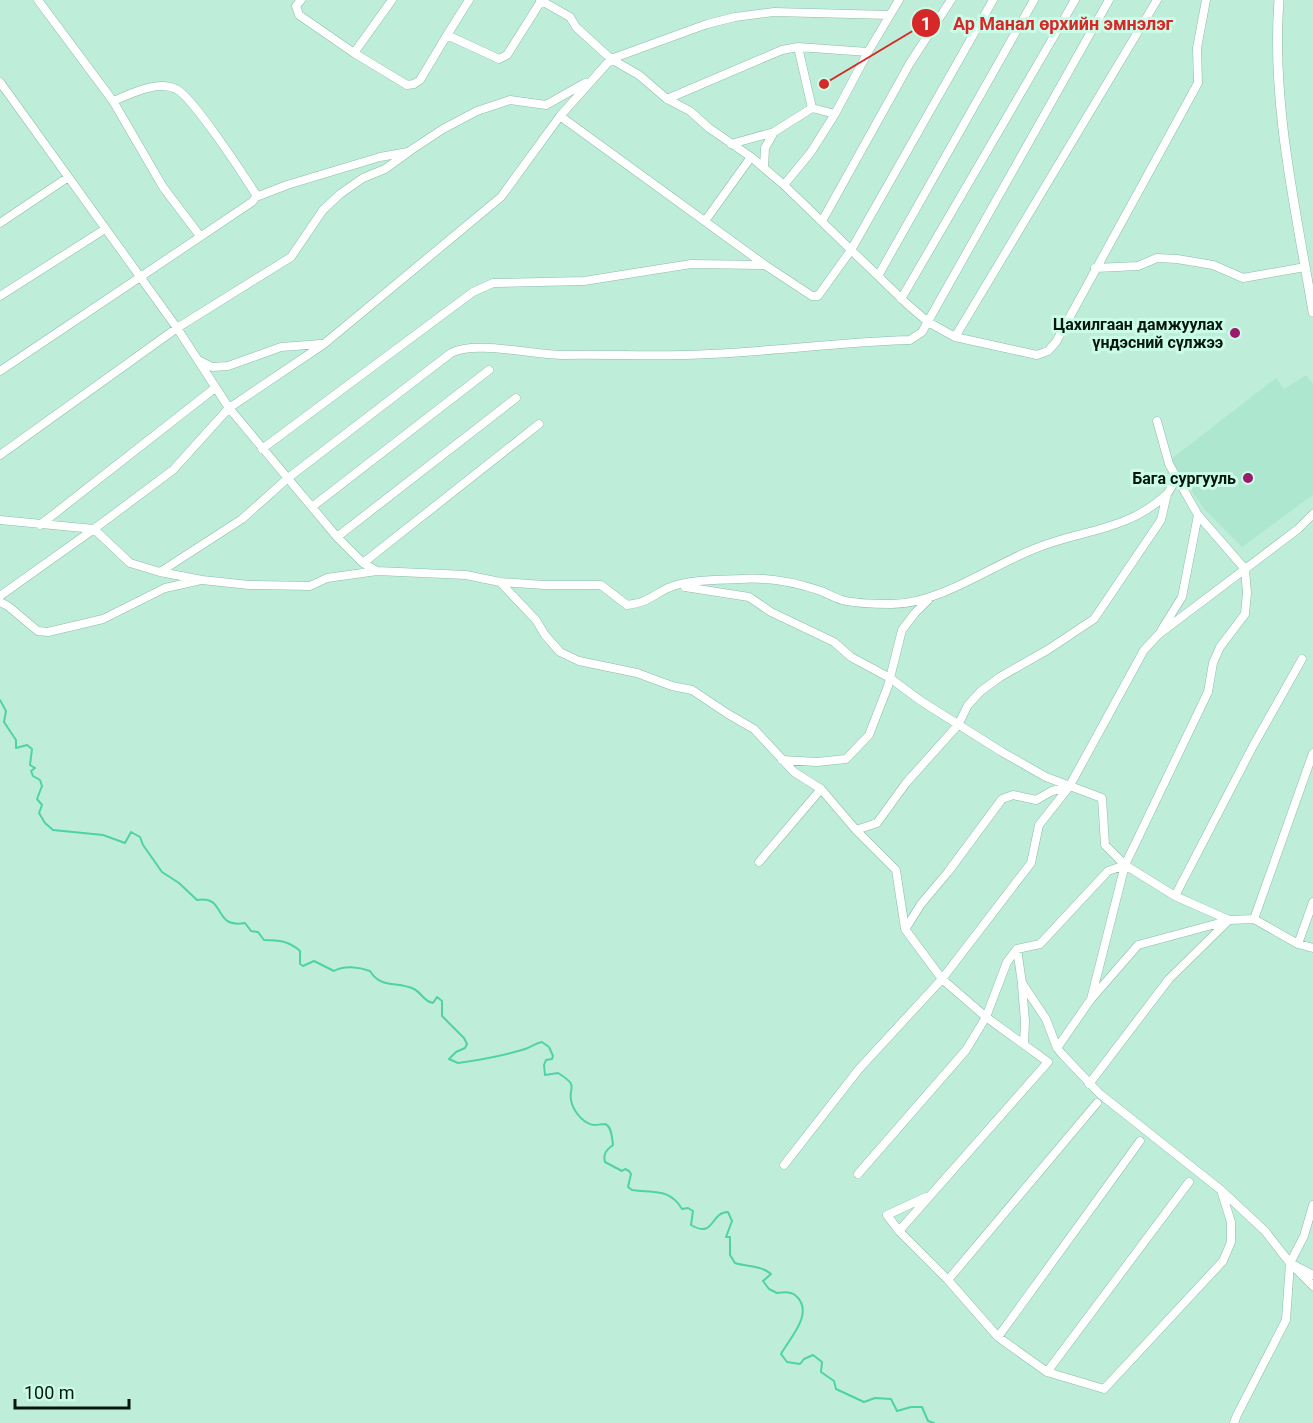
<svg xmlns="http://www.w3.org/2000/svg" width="1313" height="1423" font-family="Roboto,sans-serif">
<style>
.built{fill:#ade7cf}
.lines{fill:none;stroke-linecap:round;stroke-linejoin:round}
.stream{stroke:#4fd2a7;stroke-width:2}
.minor-casing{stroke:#8dbca8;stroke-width:9}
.tertiary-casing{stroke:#8dbca8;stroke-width:10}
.minor{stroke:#fff;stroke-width:8}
.tertiary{stroke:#fff;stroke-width:9}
.poi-dot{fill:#9c196c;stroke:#cbfce7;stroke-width:2}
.labels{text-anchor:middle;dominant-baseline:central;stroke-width:6;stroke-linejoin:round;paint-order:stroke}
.poi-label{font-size:16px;font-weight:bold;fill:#04160f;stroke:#cbfce7;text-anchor:end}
.leader{fill:none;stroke:#d62828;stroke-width:2}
.callout-dot{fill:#d62828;stroke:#cbfce7;stroke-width:2}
.mark-label{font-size:18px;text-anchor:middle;font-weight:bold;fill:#fff}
.callout-label{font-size:18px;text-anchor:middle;font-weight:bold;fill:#d62828;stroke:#cbfce7;stroke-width:6;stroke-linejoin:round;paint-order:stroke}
</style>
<rect width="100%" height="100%" fill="#beeeda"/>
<path class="built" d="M1306 375 1313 384V495L1242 547 1205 510 1170 460 1276 378 1284 389Z"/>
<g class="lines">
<path class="stream" d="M0 700 6 711 4 722 16 740V748L27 745 32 749 30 765 35 768 31 771 33 776 40 780 42 786 37 799 42 805 39 813 45 823 53 830 103 835 125 843 131 832 140 837 143 845 162 872 179 883 197 900C227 895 212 929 245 923L251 931 258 932 264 940C279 940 289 941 300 951V964L303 966 314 961 334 971C344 965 359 967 370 971 381 989 397 981 414 989 422 993 423 1001 433 1003L437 997 442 1001V1016L464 1038 467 1044 465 1048 456 1052 449 1059 458 1063C480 1060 503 1056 525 1049 531 1047 536 1043 542 1042L549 1047 553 1056 552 1059 546 1060 544 1065 545 1075 558 1073C582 1088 566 1086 572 1104 575 1113 585 1125 595 1125 596 1125 603 1124 605 1124 612 1126 612 1139 613 1145 606 1150 603 1154 605 1162L622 1171 625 1169 629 1171 631 1174 628 1187 632 1190C653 1193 670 1188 682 1209L688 1208 693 1211 691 1225C715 1239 710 1212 728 1212L732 1221 726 1237H730V1255L735 1263C748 1267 760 1265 771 1274L763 1281 769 1289 777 1293C783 1292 790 1291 795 1295 816 1312 789 1339 781 1354L787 1362 800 1364 804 1359 813 1355 822 1362 821 1372 834 1381 836 1389 864 1402 875 1398 891 1399 897 1411 911 1407H922L928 1421 934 1423"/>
<defs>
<path id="minor" d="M38 0 113 101 163 187 200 236
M301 0 296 6 299 15 354 53 407 85 414 84 420 80 447 35 499 59 507 55 541 1
M540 0 570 17 576 27 611 59 639 75 667 99 690 111 709 128 751 157 784 185 907 304 928 322 955 337 1037 355 1048 351 1056 342 1198 83 1197 48 1206 0
M447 35 469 0
M798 47 812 108
M354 53 392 0
M0 82 177 328 229 408 337 537 363 563 377 571 466 575 500 582 544 585H601L627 605C649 602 651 596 668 588 689 579 718 580 740 579 766 577 797 583 821 591 828 594 835 598 842 600 857 604 876 604 892 604 939 604 991 566 1034 549 1082 529 1126 532 1167 494
M667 99 782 50 798 47 868 52
M560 116 765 265 812 296H818L851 250 993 0
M731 144 774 132 812 108 835 114
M764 168 765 148 774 132
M784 185 811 152 835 114 868 52 899 0
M256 197 287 185 380 157 408 152 443 129 477 111 510 100 546 105 585 83
M705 221 751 157
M822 221 910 63 951 0
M0 223 67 178
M1095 268 1138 266 1157 258 1177 259 1213 265 1243 278 1305 267
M878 276 1034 0
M0 296 105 229
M901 299 1075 0
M955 337 1157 0
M198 360 212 367 228 366 281 347 321 344
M0 371 252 202 256 197 255 193C243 174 192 96 176 89 157 80 131 94 113 101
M262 449 473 292 493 283 584 281 691 264 763 265
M0 455 177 328 291 257 323 210 340 194 363 178 385 169 410 151
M312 507 489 370
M0 520 94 529 173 470 229 408 324 344 501 197 560 116 611 59 707 24 735 17 774 12 890 15
M40 525 215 388
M337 537 516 398
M363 563 539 424
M160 572 242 519 288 478 451 353C474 340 534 355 564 355 612 354 662 357 710 354 777 351 843 342 910 340L922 332 1109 0
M500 582 536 620 545 635 560 652 579 661 637 673 672 686 692 690 728 714 754 729 794 772 821 789 856 830 896 870 905 929 942 979 986 1017 1048 1062 899 1231
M685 587 749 597 771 612 834 642 851 657 890 678 921 701 1002 752 1046 777 1102 798 1105 845 1125 865 1091 999 1057 1048
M0 596 94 529 130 563 160 572 202 580 249 585 310 586 327 578 377 571
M0 602 8 606 33 627 38 631 48 632 103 619 165 588 197 581
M1162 629 1182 597 1198 515
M782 760 817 762 846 759 869 735 888 686 902 630 915 613 931 597
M856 830 877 823 906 783 958 725 968 705 981 691 1000 677 1049 649 1094 619 1161 520 1167 494 1177 478
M759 862 821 789
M1125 865 1175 896 1229 920 1254 919 1298 944 1313 948
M1175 896 1253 746 1302 659
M1254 919 1313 753
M906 928 921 904 948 872 1002 799 1013 795 1036 800 1052 791 1069 787
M1298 944 1313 902
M1017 949 1022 983 1046 1019 1057 1048 1062 1054 1100 1094 1221 1190 1265 1231 1290 1263 1313 1275
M1022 986 1025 1021 1024 1044
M1092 998 1138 945 1227 921
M1089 1084 1169 979 1229 920
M784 1165 859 1069 942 979 1031 863 1039 825 1069 787 1144 650 1159 634 1298 529 1313 514
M858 1174 966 1050 986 1017 1007 962 1017 949 1040 944 1108 871 1125 865 1208 692 1213 663 1220 647 1245 614 1247 593 1245 569 1198 515 1169 464 1157 421
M926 1197 887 1215 899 1231 948 1280 998 1337 1047 1372 1104 1389 1223 1261 1231 1242V1222L1221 1190
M1295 1268 1313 1286
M948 1280 1097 1103
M998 1337 1140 1141
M1047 1372 1189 1182
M1234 1423 1237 1415 1286 1320 1290 1263 1304 1236 1313 1205"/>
<path id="tertiary" d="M1279 0C1271 104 1296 210 1313 312"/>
</defs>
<use href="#minor" class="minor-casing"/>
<use href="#tertiary" class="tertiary-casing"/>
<use href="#minor" class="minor"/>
<use href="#tertiary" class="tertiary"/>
</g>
<g class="poi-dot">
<circle cx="1235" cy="333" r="6"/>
<circle cx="1248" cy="478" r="6"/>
</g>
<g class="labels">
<g class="poi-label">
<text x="1223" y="324">Цахилгаан дамжуулах<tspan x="1223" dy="18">үндэсний сүлжээ</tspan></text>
<text x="1236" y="478">Бага сургууль</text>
</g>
</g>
<path class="leader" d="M824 84L926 23"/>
<g class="callout-dot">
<circle cx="824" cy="84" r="6"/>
<circle cx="926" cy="23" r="15"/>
</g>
<g class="mark-label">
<text x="926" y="30">1</text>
</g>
<g class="callout-label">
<text x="1063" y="30">Ар Манал өрхийн эмнэлэг</text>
</g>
<path d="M15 1399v9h114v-9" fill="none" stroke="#04160f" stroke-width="3"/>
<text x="24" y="1399" font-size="18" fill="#04160f" stroke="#cbfce7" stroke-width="4.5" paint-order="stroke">100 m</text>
</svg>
